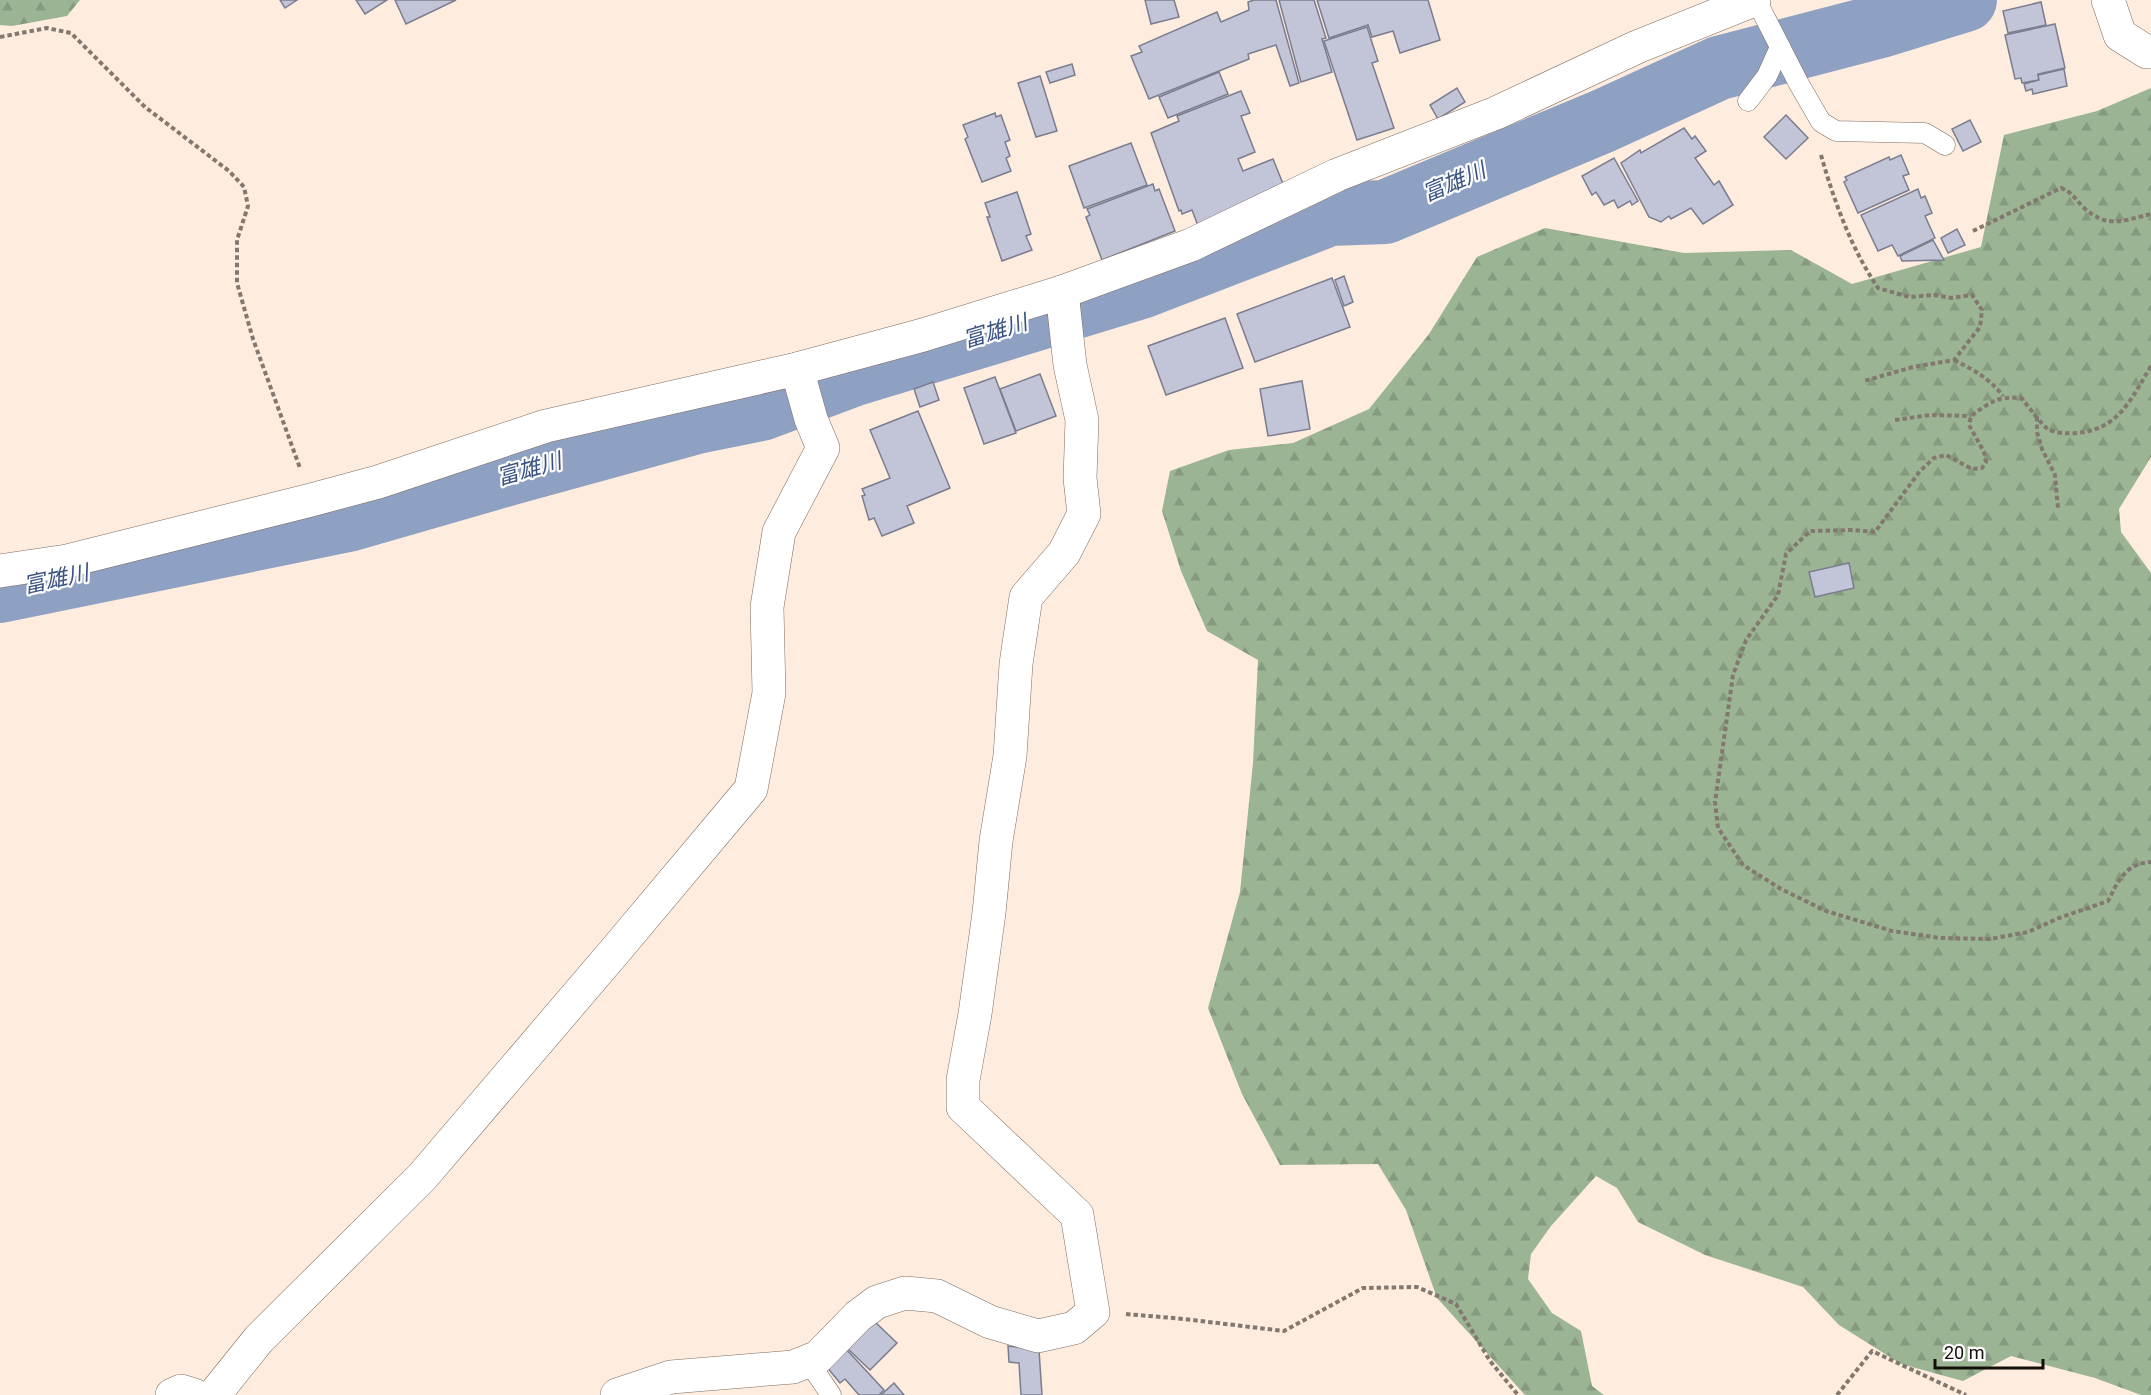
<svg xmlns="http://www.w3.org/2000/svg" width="2151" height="1395" font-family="Roboto,'Noto Sans JP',sans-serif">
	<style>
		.forest { fill: url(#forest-firs) }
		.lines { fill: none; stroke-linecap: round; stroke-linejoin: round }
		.river { stroke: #8fa1c3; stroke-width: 64 }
		.building { fill: #c2c4d7; stroke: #7b7d8f; stroke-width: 1.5 }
		.service-casing { stroke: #7c6c60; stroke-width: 21 }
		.minor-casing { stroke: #7c6c60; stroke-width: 34 }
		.path { stroke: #83786f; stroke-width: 4; stroke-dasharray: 4.5 3; stroke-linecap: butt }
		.service { stroke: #fff; stroke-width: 20 }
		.minor { stroke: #fff; stroke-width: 33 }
		.labels { text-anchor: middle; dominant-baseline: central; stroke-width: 4.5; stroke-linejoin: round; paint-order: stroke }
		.water-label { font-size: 22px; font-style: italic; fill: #3a5382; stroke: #fdfdfd }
	</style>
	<defs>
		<pattern id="forest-firs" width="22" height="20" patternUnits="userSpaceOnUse" patternTransform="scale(1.5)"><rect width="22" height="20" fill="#9bb494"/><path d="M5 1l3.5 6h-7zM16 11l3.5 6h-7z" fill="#859a7e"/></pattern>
	</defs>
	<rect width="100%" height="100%" fill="#feecdf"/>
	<g class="forest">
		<polygon points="0,0 80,0 67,16 12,26 0,25"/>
		<polygon points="2151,88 2151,457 2119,509 2121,532 2151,573 2151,1395 2141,1395 2095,1378 2011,1356 1963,1381 1901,1364 1839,1325 1803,1287 1705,1255 1638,1222 1617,1188 1596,1176 1551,1226 1531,1254 1528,1279 1552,1313 1581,1331 1592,1386 1604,1395 1525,1395 1437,1298 1406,1210 1378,1164 1280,1165 1242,1094 1208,1008 1240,892 1253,763 1258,660 1207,631 1181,571 1162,511 1170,471 1229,450 1293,443 1369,409 1429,334 1477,257 1545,228 1684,253 1791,250 1852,284 1981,247 2004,135 2097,111"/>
	</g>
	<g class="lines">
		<polyline class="river" points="0,591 348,520 511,473 697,422 761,409 852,375 1141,287 1330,214 1385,212 1603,121 1719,68 1884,25 1965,0"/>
	</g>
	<g class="building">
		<polygon points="280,0 297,0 285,8"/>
		<polygon points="356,0 387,0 365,14"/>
		<polygon points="395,0 456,0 406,24"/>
		<polygon points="1145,0 1174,0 1179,17 1151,24"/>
		<polygon points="1254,0 1276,0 1299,83 1290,86 1276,45 1248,54 1249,59 1149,99 1131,56 1142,52 1139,46 1217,12 1221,22 1249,10 1248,2"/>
		<polygon points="1279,0 1314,0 1326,38 1322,39 1332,72 1301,82"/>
		<polygon points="1317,0 1428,0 1440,40 1400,53 1393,31 1372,37 1368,25 1329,38"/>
		<polygon points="2041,2 2046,25 2008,33 2003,11"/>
		<polygon points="2055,24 2065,68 2038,74 2039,80 2022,83 2021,78 2015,79 2005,35"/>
		<polygon points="1367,27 1378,61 1372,63 1394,128 1357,140 1324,41"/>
		<polygon points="1072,64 1075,75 1050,83 1046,72"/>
		<polygon points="2064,69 2067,86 2033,94 2032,89 2026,91 2024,84 2039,80 2038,75"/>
		<polygon points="1219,72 1228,94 1168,118 1159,97"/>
		<polygon points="1040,76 1057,131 1036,137 1018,83"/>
		<polygon points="1457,88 1465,102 1438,119 1430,105"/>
		<polygon points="1241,91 1250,113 1241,116 1255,152 1238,159 1243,171 1273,159 1288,196 1200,231 1192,210 1182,214 1181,210 1179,211 1151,133 1179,121 1177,116"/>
		<polygon points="995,113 996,117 1001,115 1010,140 1005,142 1010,156 1006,158 1011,171 982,182 965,139 968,137 963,125"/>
		<polygon points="1786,115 1808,138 1786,159 1764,137"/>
		<polygon points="1970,120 1981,142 1963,151 1952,129"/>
		<polygon points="1684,128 1692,139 1695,136 1706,151 1695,158 1714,185 1719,181 1733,205 1703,224 1691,208 1671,219 1669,216 1661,222 1649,217 1621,163 1640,150 1641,153"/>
		<polygon points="1131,143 1147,185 1084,208 1069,166"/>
		<polygon points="1901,155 1909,174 1903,176 1909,190 1858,213 1844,182 1847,180 1845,177 1889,157 1890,160"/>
		<polygon points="1614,158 1638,201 1632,205 1630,201 1618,208 1614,200 1604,205 1596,192 1592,195 1582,176"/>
		<polygon points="1153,184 1155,191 1159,189 1175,231 1102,260 1086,217 1090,215 1087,209"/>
		<polygon points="1918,189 1921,198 1925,196 1932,213 1925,216 1935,238 1898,256 1892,245 1878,251 1861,215"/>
		<polygon points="1017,192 1031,234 1026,236 1032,250 1002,261 987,217 990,217 985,203"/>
		<polygon points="1957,229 1965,245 1948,253 1941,238"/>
		<polygon points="1933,240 1944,260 1902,261 1900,256"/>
		<polygon points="1344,276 1353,302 1344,306 1335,280"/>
		<polygon points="1332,278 1350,327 1255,362 1237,314"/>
		<polygon points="1225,318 1243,368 1166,395 1148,346"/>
		<polygon points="1040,374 1056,416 1016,431 1000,389"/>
		<polygon points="995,377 1016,433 984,444 964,388"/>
		<polygon points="1302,381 1310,429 1268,436 1260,389"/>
		<polygon points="933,382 939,400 920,407 914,389"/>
		<polygon points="918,411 950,488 907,506 914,523 882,536 874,518 869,520 862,496 865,495 862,489 890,478 870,430"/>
		<polygon points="1849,563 1854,588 1815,597 1809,572"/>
		<polygon points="874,1321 897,1343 870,1370 847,1348"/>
		<polygon points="1008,1346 1039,1350 1042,1395 1021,1395 1019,1363 1009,1362"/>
		<polygon points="846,1349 884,1390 879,1395 859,1395 845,1379 840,1383 826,1366"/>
		<polygon points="894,1383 904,1395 881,1395"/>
	</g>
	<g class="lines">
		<defs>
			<g id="service">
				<polyline points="1756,0 1799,84 1821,122 1836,131 1925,133 1945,145"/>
				<polyline points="1748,101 1767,76 1780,47"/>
				<polyline points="808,1361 831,1395"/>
			</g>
			<g id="minor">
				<polyline points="2108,0 2120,35 2147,52 2151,52"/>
				<polyline points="0,571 67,561 311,500 378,482 546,426 797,369 923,335 1062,292 1191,245 1337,175 1496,113 1637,47 1754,0"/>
				<polyline points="172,1395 181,1391 194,1395"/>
				<polyline points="214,1395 259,1339 422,1177 615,951 751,789 769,693 767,607 779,532 823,448 811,419 797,369"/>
				<polyline points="617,1395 671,1377 793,1367 818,1357 858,1316 877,1302 905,1293 937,1296 990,1322 1038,1336 1074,1328 1093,1312 1077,1215 963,1107 963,1080 975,1014 989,913 996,841 1010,756 1016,664 1026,597 1064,553 1084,514 1080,478 1082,420 1070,365 1062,292"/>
			</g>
		</defs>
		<use href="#service" class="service-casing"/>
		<use href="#minor" class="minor-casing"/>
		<g class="path">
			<polyline points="0,37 47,28 71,33 145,107 229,171 244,187 248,206 237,240 237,283 253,339 300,468"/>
			<path d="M 1821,155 C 1834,201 1851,248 1878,288 L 1909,297 L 1934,295 L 1951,298 L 1972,295 L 1982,310 L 1980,327 L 1954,360 L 1913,367 L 1864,381"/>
			<path d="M 1973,231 L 2061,188 C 2072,192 2075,199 2083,207 C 2107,229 2122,221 2151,214"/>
			<path d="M 1954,360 C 1974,370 1989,378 2003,396"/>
			<path d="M 2151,366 C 2131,399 2119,430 2076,433 C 2068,434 2055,433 2048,429 C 2042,426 2028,405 2021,398 C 1998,396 1990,402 1971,416 L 1969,425 L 1984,452 L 1986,462 L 1982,468 L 1972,469 L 1946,455 L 1934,458 L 1920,471 L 1875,532 L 1853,530 L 1810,531 L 1786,554 L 1778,595 L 1746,640 L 1733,675 L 1715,802 L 1718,828 L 1743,865 L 1781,889 L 1826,911 L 1892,931 L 1940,938 L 1990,939 L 2028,932 L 2059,918 L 2108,901 C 2118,881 2126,863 2151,862"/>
			<polyline points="2037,417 2037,432 2042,449 2055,475 2058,508"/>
			<polyline points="1895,420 1930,415 1971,416"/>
			<polyline points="1126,1314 1184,1319 1284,1331 1363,1288 1417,1287 1456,1304 1490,1361 1518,1395"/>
			<polyline points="1837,1395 1872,1351 1966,1395"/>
		</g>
		<use href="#service" class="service"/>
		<use href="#minor" class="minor"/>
	</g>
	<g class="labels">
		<g class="water-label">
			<text transform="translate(1454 182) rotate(-23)">富雄川</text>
			<text transform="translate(995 331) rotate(-17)">富雄川</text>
			<text transform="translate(529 469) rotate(-16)">富雄川</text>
			<text transform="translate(56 579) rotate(-12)">富雄川</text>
		</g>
	</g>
	<path d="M1935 1359v9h108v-9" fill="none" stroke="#140e09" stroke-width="3"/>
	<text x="1944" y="1359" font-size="18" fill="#140e09" stroke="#fdfdfd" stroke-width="4.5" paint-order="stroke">20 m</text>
</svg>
